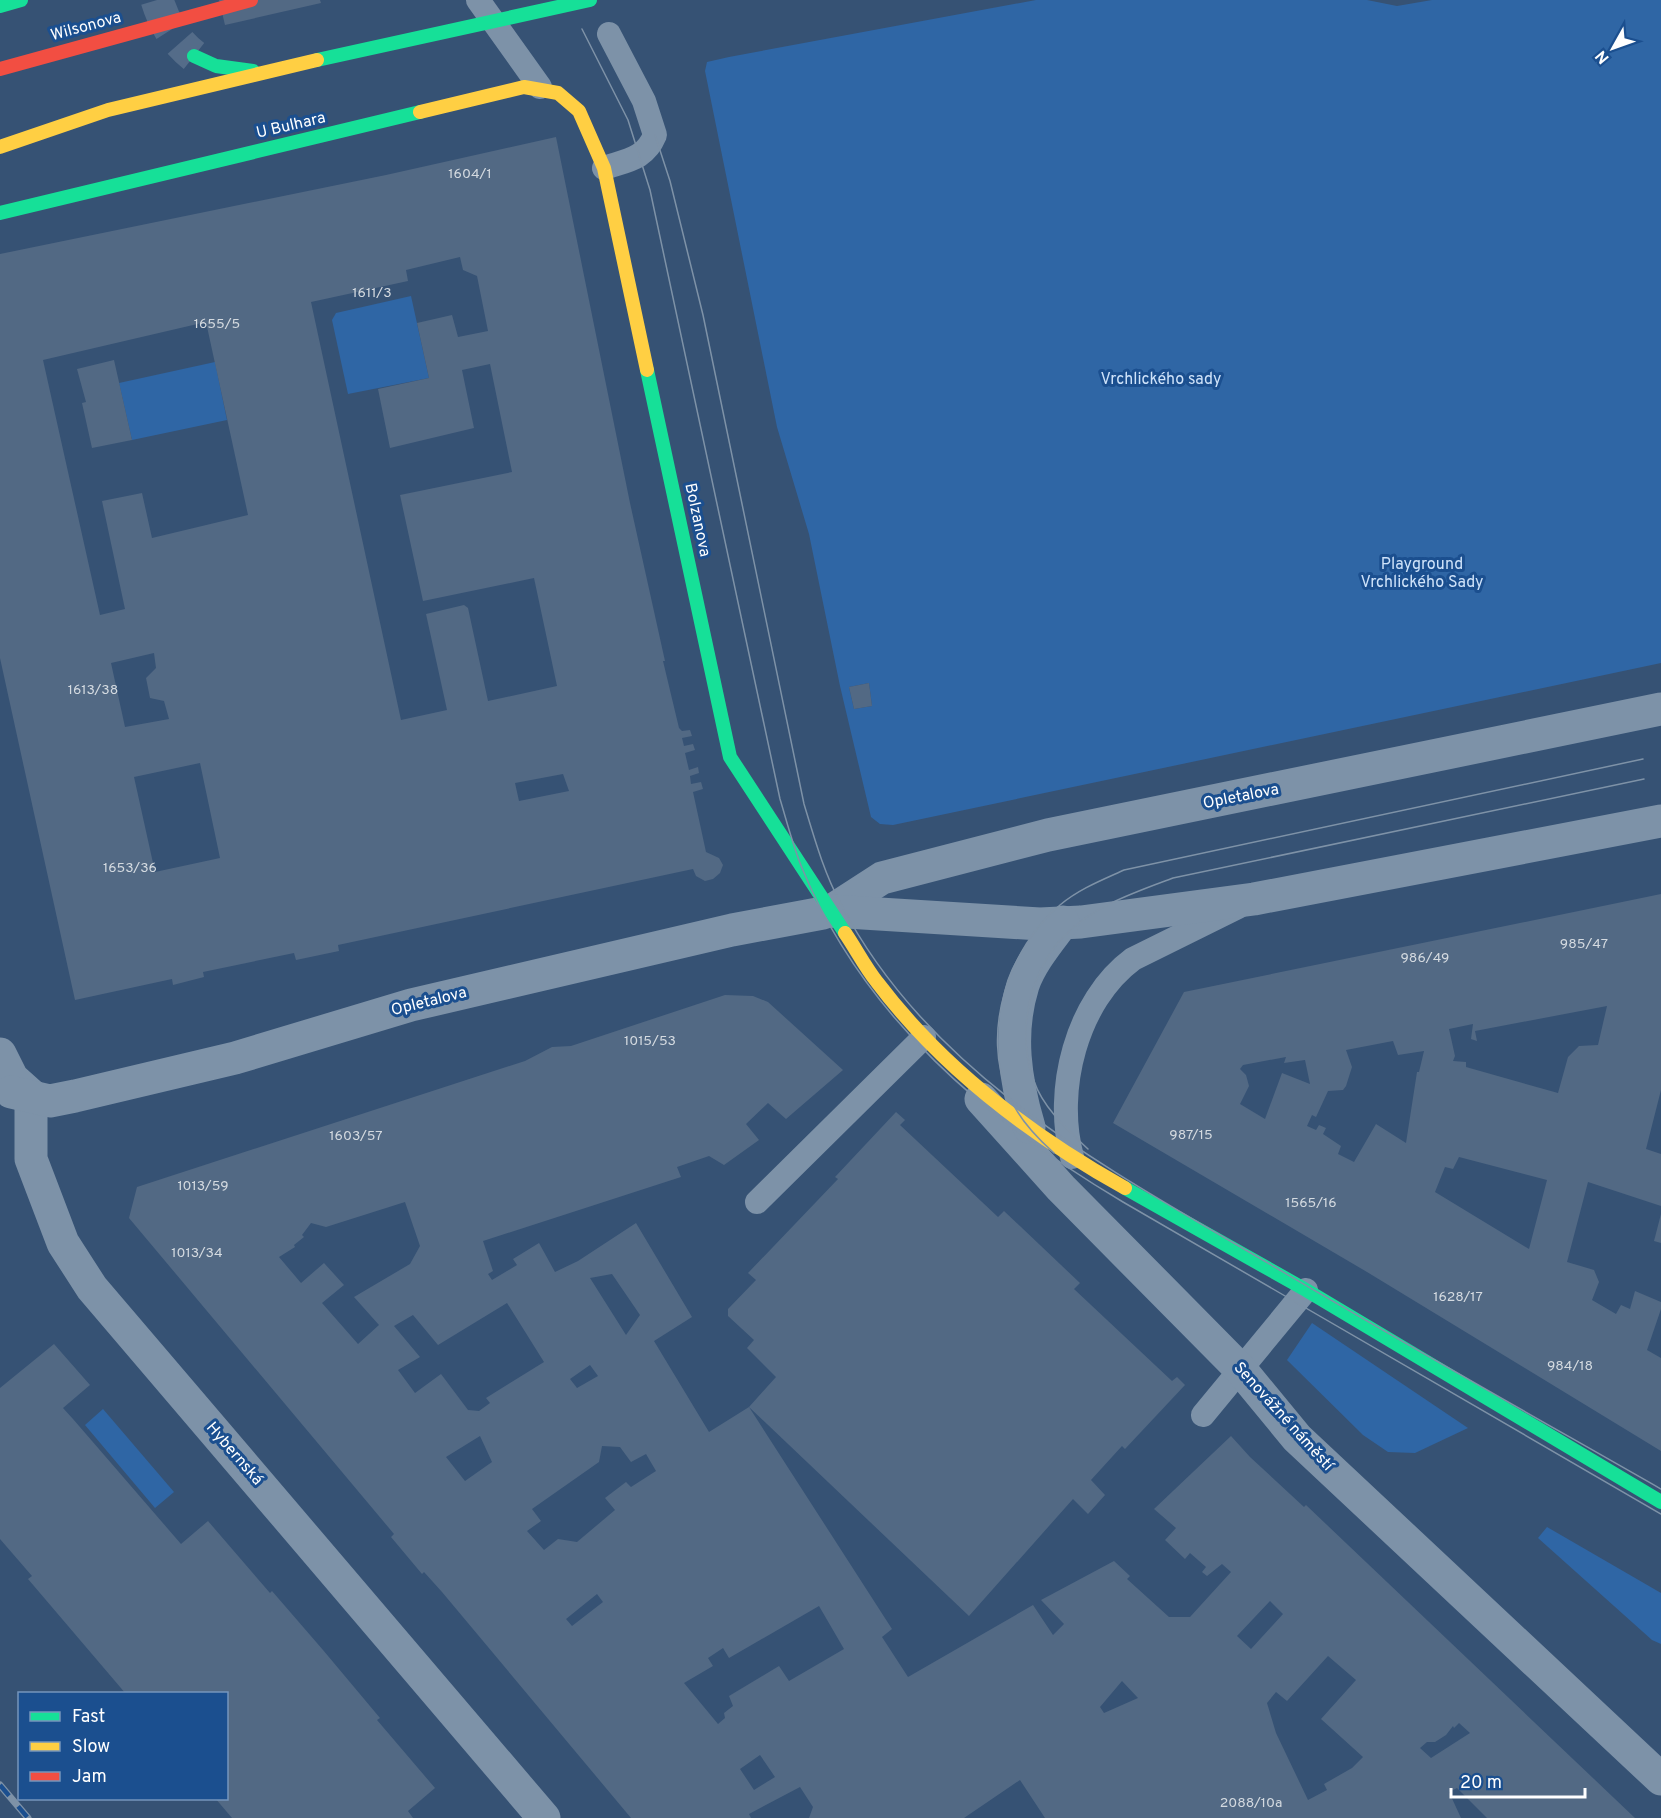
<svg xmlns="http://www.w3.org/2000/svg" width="1661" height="1818" font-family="Overpass,sans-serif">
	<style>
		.green { fill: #2f66a5; fill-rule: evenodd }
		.building { fill: #526984; fill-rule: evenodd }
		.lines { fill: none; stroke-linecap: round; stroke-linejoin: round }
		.secondary-tunnel { stroke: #546c89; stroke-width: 33; stroke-dasharray: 33 16; stroke-linecap: butt }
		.lane { stroke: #7d92a8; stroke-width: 24 }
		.street { stroke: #7d92a8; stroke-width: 33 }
		.fast { stroke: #16e098; stroke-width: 14 }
		.slow { stroke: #ffcf43; stroke-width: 14 }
		.jam { stroke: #f24e42; stroke-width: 14 }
		.tram { stroke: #7e92a7; stroke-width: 1.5 }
		.rail-casing { stroke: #7e92a7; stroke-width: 7 }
		.rail { stroke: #1b4f8f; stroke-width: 4.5; stroke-dasharray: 14; stroke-linecap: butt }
		.labels { text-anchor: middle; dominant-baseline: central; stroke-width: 6; stroke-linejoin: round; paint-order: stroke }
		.number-label { font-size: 14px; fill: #d4dae0 }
		.street-label { font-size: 16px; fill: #fff; stroke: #1b4f8f }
		.park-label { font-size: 16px; fill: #cfe3fa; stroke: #1b4f8f }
	</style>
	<rect width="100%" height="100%" fill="#365274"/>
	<g class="green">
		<path d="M 1036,0 L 1367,0 L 1397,6 L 1432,0 L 1661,0 L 1661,663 L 893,825 L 880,824 L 871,817 L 840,686 L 809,534 L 777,427 L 705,71 L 707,62 L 729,57 ZM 869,683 L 872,706 L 854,709 L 849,687 Z"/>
		<polygon points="411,296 429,378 348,394 332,320 336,313"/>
		<polygon points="215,362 227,420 132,440 119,383"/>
		<polygon points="1312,1323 1468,1428 1415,1453 1388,1452 1363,1435 1287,1360"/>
		<polygon points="103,1409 174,1492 155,1508 85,1425"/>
		<polygon points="1547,1527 1661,1593 1661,1644 1652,1640 1538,1538"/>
	</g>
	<g class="building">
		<polygon points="219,0 320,0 321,3 225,25"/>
		<path d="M 556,137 L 630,503 L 665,661 L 663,661 L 679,728 L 682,731 L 690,730 L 692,736 L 682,738 L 684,746 L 693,744 L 695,750 L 685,753 L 689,770 L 698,767 L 699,773 L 690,776 L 691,784 L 701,782 L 703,789 L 693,792 L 706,852 L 719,858 L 723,865 L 720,873 L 713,879 L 705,881 L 696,876 L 693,869 L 338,945 L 339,951 L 296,960 L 294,953 L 203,972 L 204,977 L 173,985 L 172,979 L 75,1000 L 0,658 L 0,254 L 386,175 ZM 460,257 L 463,270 L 477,276 L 488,331 L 458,337 L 452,315 L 417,323 L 429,378 L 378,389 L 390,448 L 474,428 L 462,370 L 490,364 L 512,472 L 400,495 L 423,601 L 534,578 L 557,686 L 488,701 L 468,608 L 464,605 L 426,614 L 447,710 L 401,720 L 311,302 L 408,281 L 406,270 ZM 206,322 L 248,515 L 152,538 L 142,493 L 102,501 L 125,609 L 100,615 L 43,360 ZM 154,653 L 156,668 L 146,678 L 150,698 L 164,701 L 169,719 L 125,727 L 111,663 ZM 200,763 L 220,858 L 155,872 L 134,777 ZM 563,774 L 569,791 L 519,801 L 515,783 Z"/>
		<polygon points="114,360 132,440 92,448 82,403 86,402 77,369"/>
		<polygon points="869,683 872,706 854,709 849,687"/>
		<path d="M 1661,894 L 1661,1090 L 1646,1149 L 1661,1154 L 1661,1206 L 1588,1182 L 1567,1262 L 1594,1270 L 1599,1282 L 1592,1300 L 1616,1314 L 1621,1305 L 1630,1309 L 1635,1291 L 1661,1302 L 1661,1309 L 1647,1350 L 1661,1358 L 1661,1451 L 1367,1272 L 1113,1123 L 1184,992 ZM 1607,1006 L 1598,1045 L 1579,1046 L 1568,1057 L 1558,1093 L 1466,1067 L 1466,1062 L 1453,1061 L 1455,1056 L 1449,1029 L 1473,1024 L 1471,1039 L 1477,1041 L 1475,1031 ZM 1393,1041 L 1398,1055 L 1424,1051 L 1419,1072 L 1417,1072 L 1406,1143 L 1376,1124 L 1354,1162 L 1338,1154 L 1341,1146 L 1323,1134 L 1326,1128 L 1319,1125 L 1316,1130 L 1307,1126 L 1312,1115 L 1316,1117 L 1328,1091 L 1343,1090 L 1346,1086 L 1352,1067 L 1346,1050 ZM 1286,1057 L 1284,1063 L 1305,1060 L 1310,1084 L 1282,1073 L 1265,1119 L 1240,1104 L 1249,1086 L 1246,1075 L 1240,1069 L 1243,1065 ZM 1459,1157 L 1547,1180 L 1529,1249 L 1435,1192 L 1445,1167 L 1453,1169 Z"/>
		<path d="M 725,995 L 753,996 L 768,1002 L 843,1070 L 786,1119 L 768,1103 L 746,1124 L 759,1140 L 724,1165 L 709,1156 L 677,1167 L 681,1177 L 483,1241 L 493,1271 L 488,1274 L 492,1280 L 517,1265 L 513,1259 L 539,1243 L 555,1272 L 578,1261 L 636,1223 L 692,1317 L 654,1341 L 709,1432 L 749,1407 L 776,1377 L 747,1348 L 754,1340 L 728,1316 L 728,1309 L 756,1280 L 748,1273 L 838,1179 L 835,1177 L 896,1112 L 905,1120 L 900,1125 L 998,1217 L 1004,1211 L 1080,1283 L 1074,1289 L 1172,1381 L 1177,1377 L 1185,1385 L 1125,1449 L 1122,1446 L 1091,1480 L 1105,1495 L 1088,1514 L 1073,1499 L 969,1616 L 749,1407 L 892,1629 L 882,1637 L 908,1677 L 1033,1605 L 1053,1635 L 1064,1624 L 1041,1600 L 1114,1561 L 1130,1576 L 1127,1579 L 1169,1617 L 1190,1617 L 1231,1572 L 1222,1564 L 1207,1576 L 1202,1572 L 1206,1567 L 1190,1553 L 1185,1559 L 1165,1540 L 1176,1528 L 1154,1509 L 1231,1436 L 1250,1457 L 1304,1507 L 1306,1505 L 1635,1818 L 1487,1818 L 1457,1788 L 1449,1792 L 1461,1818 L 1045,1818 L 1020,1780 L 964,1818 L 809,1818 L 813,1807 L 800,1787 L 749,1814 L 751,1818 L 631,1818 L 442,1592 L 424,1572 L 422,1574 L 391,1537 L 394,1534 L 129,1218 L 137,1187 L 525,1061 L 552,1047 L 571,1046 ZM 405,1202 L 420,1246 L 410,1264 L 354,1297 L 379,1325 L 358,1344 L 322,1303 L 344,1285 L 324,1263 L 301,1283 L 279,1257 L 295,1247 L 294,1245 L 304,1237 L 302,1235 L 311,1223 L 326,1227 ZM 612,1274 L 640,1315 L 626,1335 L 590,1278 ZM 507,1303 L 544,1362 L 486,1398 L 490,1403 L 479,1411 L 468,1410 L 441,1374 L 415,1393 L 398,1370 L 420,1357 L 394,1326 L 413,1315 L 438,1345 ZM 590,1365 L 598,1376 L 577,1388 L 570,1379 ZM 480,1436 L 492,1462 L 465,1481 L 446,1457 ZM 602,1446 L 620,1447 L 631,1462 L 646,1454 L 656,1471 L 631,1487 L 626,1482 L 605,1498 L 615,1510 L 577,1542 L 558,1539 L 544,1550 L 527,1531 L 541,1521 L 532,1509 L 599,1462 ZM 597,1594 L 603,1602 L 572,1626 L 566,1619 ZM 1270,1601 L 1283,1614 L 1251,1649 L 1237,1636 ZM 819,1606 L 844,1649 L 789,1681 L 779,1666 L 729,1696 L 733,1706 L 724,1713 L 725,1718 L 718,1724 L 684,1683 L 713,1666 L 708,1658 L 723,1648 L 729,1658 ZM 1328,1656 L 1356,1680 L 1321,1719 L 1363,1757 L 1352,1768 L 1324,1784 L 1327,1790 L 1308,1800 L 1276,1733 L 1267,1703 L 1276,1692 L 1287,1701 ZM 1122,1681 L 1138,1698 L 1104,1713 L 1100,1707 ZM 1459,1723 L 1470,1733 L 1431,1758 L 1420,1748 L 1427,1742 L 1435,1742 L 1446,1735 L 1453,1726 L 1454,1728 ZM 760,1755 L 775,1777 L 754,1790 L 740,1769 Z"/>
		<polygon points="1661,1214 1661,1243 1654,1241"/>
		<polygon points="54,1344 90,1385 63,1408 73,1419 181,1544 208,1521 270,1593 272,1591 323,1650 380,1718 377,1720 435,1788 408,1811 413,1818 232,1818 215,1798 226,1798 226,1694 126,1694 28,1579 32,1576 0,1539 0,1388"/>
	</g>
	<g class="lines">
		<path class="secondary-tunnel" d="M 157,0 C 164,23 175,41 194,56"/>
		<g class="lane">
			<polyline points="478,0 540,87"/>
			<path d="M 604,168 C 628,160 645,159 655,135 L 644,101 L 609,34"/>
			<path d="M 1072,1157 C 1054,1091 1076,1001 1133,959 L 1238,907"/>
			<polyline points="757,1202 924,1037"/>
			<polyline points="1203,1415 1306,1290"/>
		</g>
		<g class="street">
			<polyline points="831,911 882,878 1048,835 1661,709"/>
			<polyline points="831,911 1040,924 1081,922 1254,899 1661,821"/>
			<polyline points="0,1054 12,1078 31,1095 31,1159 63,1243 92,1288 544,1818"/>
			<polyline points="11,1092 50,1101 75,1096 235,1058 411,1005 732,930 823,913"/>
			<polyline points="981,1099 1061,1188 1241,1370 1297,1438 1661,1779"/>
			<path d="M 1029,1127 C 1015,1080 1008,1033 1023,985 C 1031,962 1049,941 1063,922"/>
		</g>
		<g class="fast">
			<polyline points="0,6 21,0"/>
			<polyline points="194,56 216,66 253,71"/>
			<polyline points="317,60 590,0"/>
			<polyline points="0,213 420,112"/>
			<polyline points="647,370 730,757 845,933"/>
			<polyline points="1125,1188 1306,1290 1661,1502"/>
		</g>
		<g class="slow">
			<polyline points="420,112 524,87 558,93 579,111 604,168 647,370"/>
			<polyline points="0,147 108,110 317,60"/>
			<path d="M 845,933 C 856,949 865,967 877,982 C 942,1068 1032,1136 1125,1188"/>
		</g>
		<polyline class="jam" points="0,69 251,0"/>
		<g class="tram">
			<path d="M 582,29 L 628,120 L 650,190 L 780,799 C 787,822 793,846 802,868 C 863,1017 988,1122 1123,1202 L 1661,1514"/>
			<path d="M 655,135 L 670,181 L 703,315 L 804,804 C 814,837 824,873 841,904 C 931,1079 1116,1173 1278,1269 C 1405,1344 1533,1416 1661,1489"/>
			<path d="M 1088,1149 C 1068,1130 1043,1108 1034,1081 C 1016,1033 1029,973 1064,936 C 1093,906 1136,892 1173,878 L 1644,779"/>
			<path d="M 1054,1153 C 1037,1138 1018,1117 1009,1096 C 980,1033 1009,947 1060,905 C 1079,889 1102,880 1124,870 L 1643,759"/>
		</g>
		<defs>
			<polyline id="rail" points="0,1785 28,1818"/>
		</defs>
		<use href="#rail" class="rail-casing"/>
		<use href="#rail" class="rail"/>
	</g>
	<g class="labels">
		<g class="number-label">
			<text x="470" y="174">1604/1</text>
			<text x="372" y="293">1611/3</text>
			<text x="217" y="324">1655/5</text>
			<text x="93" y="690">1613/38</text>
			<text x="130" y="868">1653/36</text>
			<text x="1584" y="944">985/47</text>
			<text x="1425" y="958">986/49</text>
			<text x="650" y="1041">1015/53</text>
			<text x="1191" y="1135">987/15</text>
			<text x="356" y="1136">1603/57</text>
			<text x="203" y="1186">1013/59</text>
			<text x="1311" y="1203">1565/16</text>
			<text x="197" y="1253">1013/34</text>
			<text x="1458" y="1297">1628/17</text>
			<text x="1570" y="1366">984/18</text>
			<text x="1251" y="1803">2088/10a</text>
		</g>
		<g class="street-label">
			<text transform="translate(86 27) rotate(-15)">Wilsonova</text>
			<text transform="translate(291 126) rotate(-13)">U Bulhara</text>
			<text transform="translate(697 520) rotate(78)">Bolzanova</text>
			<text transform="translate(1241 797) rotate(-11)">Opletalova</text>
			<text transform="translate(429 1002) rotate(-14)">Opletalova</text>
			<text transform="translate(1283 1417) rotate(48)">Senovážné náměstí</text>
			<text transform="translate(234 1454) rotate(49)">Hybernská</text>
		</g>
		<g class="park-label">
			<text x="1161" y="380">Vrchlického sady</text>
			<text x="1422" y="565">Playground<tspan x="1422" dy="18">Vrchlického Sady</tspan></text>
		</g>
	</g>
	<rect x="18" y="1692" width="210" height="108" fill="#1b4f8f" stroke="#7695bc" stroke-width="1.5"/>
	<rect x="30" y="1712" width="30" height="9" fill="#16e098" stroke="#7695bc" stroke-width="1.5"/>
	<text x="72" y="1722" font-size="18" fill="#ffffff">Fast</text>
	<rect x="30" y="1742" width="30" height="9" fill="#ffcf43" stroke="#7695bc" stroke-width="1.5"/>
	<text x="72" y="1752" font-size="18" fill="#ffffff">Slow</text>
	<rect x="30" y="1772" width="30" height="9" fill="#f24e42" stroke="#7695bc" stroke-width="1.5"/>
	<text x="72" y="1782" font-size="18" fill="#ffffff">Jam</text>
	<g transform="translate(1613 48) rotate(230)" stroke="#1b4f8f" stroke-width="4.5" paint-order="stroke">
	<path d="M0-4.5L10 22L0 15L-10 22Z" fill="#ffffff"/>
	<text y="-9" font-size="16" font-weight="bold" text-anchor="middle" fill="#ffffff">N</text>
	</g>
	<path d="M1451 1788v9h134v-9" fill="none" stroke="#ffffff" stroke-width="3"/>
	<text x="1460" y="1788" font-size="18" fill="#ffffff" stroke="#1b4f8f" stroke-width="4.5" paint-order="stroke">20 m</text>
</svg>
